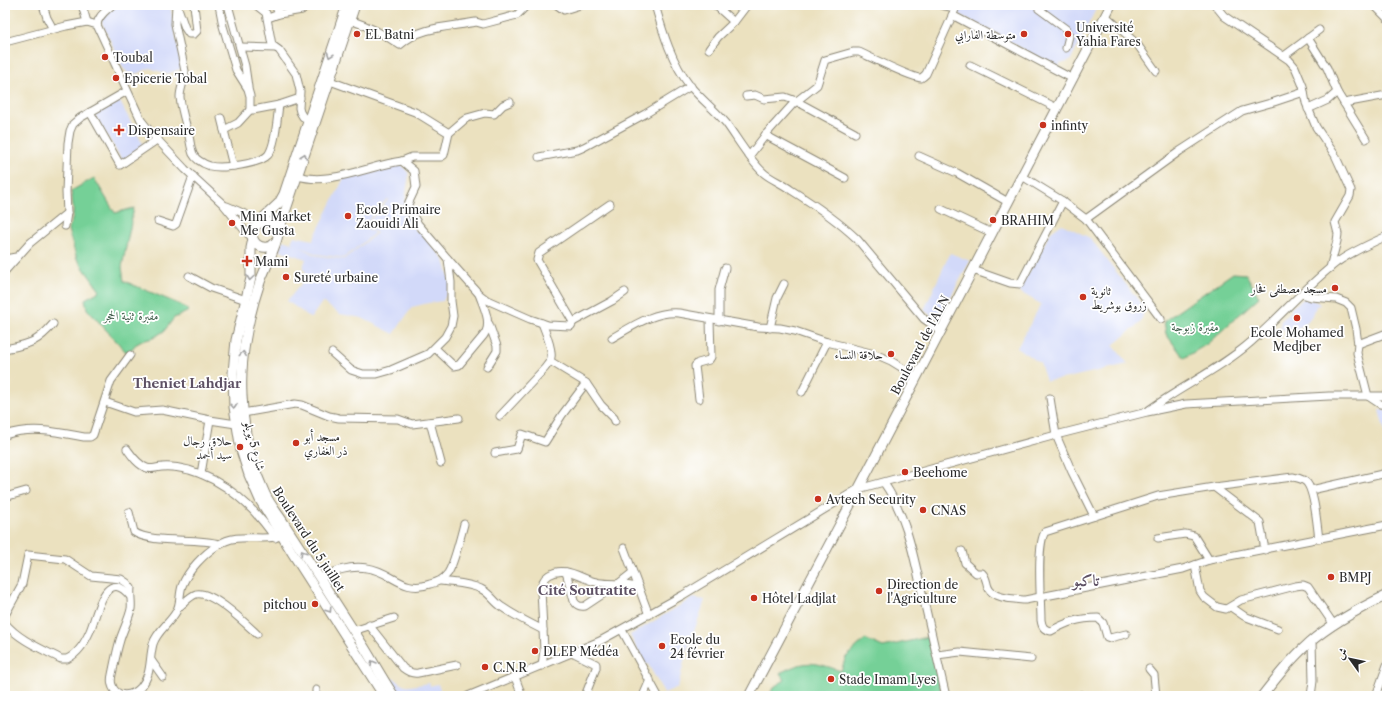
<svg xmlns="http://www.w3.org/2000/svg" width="1392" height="701" font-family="'Libre Caslon Text',Amiri,serif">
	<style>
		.built { fill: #d2d9f9; fill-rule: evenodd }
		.green { fill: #75d097; stroke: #507e61 }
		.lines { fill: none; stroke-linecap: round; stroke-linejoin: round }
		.minor-casing { stroke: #8b8675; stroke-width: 9 }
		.major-casing { stroke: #8b8675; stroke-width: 11 }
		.minor { stroke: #fff; stroke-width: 7 }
		.major { stroke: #fff; stroke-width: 9 }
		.oneway { stroke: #a0a0a0 }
		.poi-dot { fill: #c8321e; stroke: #fff; stroke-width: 1.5 }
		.labels { text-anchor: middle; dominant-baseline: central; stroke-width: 3.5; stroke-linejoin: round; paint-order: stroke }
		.poi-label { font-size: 12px; fill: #2b2b2b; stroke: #fff; text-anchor: start }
		.park-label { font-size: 12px; fill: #415d4b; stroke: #fff }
		.street-label { font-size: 12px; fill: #2b2b2b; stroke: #fff }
		.neighbourhood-label { font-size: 13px; font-weight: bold; fill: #5e5164; stroke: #fff }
		.district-label { font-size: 16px; font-weight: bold; fill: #5e5164; stroke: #fff }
	</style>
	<rect width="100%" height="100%" fill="#fff"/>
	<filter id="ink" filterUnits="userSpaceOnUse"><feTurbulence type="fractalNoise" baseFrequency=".025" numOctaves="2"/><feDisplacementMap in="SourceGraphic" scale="8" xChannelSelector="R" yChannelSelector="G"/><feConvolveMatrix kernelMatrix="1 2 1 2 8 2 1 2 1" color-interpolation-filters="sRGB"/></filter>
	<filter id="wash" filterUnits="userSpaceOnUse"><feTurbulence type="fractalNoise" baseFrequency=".012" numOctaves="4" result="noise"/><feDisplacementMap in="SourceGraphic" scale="16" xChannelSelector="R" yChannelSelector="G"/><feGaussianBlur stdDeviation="0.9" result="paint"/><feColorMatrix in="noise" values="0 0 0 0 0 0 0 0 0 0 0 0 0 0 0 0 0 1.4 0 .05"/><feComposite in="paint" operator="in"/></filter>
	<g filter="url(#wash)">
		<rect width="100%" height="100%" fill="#ebe1bf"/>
		<g class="built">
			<polygon points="119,5 170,5 182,68 167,74 150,68 131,76 123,68 102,23 102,18 106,13"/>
			<polygon points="961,5 1098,5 1070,61 1060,64 1058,68 957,13"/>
			<polygon points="119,100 144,146 122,160 94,114"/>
			<path d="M 391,165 L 402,165 L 409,174 L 404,206 L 391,201 L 406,209 L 415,223 L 415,230 L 423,233 L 444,260 L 451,284 L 443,301 L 428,303 L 412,307 L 394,334 L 362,318 L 340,314 L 322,302 L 311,318 L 287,301 L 301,284 L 306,271 L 302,269 L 306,259 L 279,250 L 283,240 L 294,244 L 291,242 L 294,236 L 313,240 L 344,178 ZM 387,199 L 388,200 L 365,226 L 377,233 L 344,259 L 315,255 L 298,246 L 316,254 L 344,258 L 375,233 L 363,226 Z"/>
			<polygon points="1062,224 1090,238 1145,309 1140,323 1113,345 1128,364 1067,378 1046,381 1040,363 1017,348 1041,304 1018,291 1051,232"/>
			<polygon points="950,253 970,261 941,315 933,317 924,310"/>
			<polygon points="1305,298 1318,302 1320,305 1316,306 1313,315 1305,324 1290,335 1279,326 1281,324 1280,322 1291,311 1291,308"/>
			<polygon points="1379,410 1387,410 1387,440"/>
			<polygon points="693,598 705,600 685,657 678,687 664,693 648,664 645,665 630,635"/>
			<polygon points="394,678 402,684 410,686 430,683 429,686 438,684 442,696 397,696 388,681"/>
		</g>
		<g class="green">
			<path d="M 94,178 L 115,213 L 134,208 L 122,267 L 124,281 L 181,305 L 189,311 L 174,318 L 164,331 L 153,338 L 142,341 L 135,345 L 128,354 L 87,309 L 85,299 L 100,291 L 77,259 L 68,230 C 76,214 73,207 71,191 Z"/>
			<polygon points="1233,273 1246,274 1259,297 1207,344 1184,358 1166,334 1164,321"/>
			<path d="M 928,637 L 942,696 L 768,696 L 775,686 L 785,680 L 780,673 C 807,659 814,662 841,671 L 846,657 L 865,639 L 883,647 Z"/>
		</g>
	</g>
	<g filter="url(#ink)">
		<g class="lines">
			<defs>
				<g id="minor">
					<polyline points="43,5 47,18 53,29"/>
					<polyline points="82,5 87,22"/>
					<path d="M 176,5 L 175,24 L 185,71 C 185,80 180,88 180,97 C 181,110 186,124 189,136 C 190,141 191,149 193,154 C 196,160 204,164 210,166 C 222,169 260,164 268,155 C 276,145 277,118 279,105"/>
					<polyline points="177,5 185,28 189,34 194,34 197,31 194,5"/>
					<polyline points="219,5 223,26 236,70 248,89 250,96 250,110 253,110 279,105 300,98"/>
					<polyline points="228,5 245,66 248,87"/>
					<polyline points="256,5 266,13 272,45 279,50 296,74 300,91 299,108 300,112 303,117 308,119"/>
					<polyline points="275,5 279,14"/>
					<polyline points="557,5 564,10 580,5"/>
					<path d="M 655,5 C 663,33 672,63 690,86 C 701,99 715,110 726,123 C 737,138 752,164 765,174 C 773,180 783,184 791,190 C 815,205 837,220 857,239 L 924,319 L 941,331"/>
					<polyline points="715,5 734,22"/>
					<polyline points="941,5 955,8"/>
					<polyline points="1041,5 1039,9 1066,29 1069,36 1066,48"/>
					<polyline points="1215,5 1224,16 1289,60 1295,67 1303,86 1306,103 1316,127 1335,155 1351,190 1350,196 1335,222 1338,234 1337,241 1330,268"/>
					<polyline points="1374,5 1387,18"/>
					<polyline points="952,15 1073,79"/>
					<polyline points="1106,16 1137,44 1156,71"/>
					<polyline points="268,18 279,14 302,10 306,5"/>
					<path d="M 350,20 C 368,26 384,34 400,45 C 420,26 451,27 476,22 L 483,24 L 517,15 L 527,5"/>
					<polyline points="97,25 141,120 152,134 185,169 223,204 246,232 253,238"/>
					<polyline points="1308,38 1327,68 1337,92 1366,139"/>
					<path d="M 5,42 L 66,26 L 87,22 L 97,25 C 98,16 106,11 112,5"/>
					<polyline points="240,47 275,48"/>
					<polyline points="709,49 718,37 734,22 747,5"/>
					<polyline points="1284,56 1319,30"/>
					<polyline points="970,65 1057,108"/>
					<polyline points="330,81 415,112 449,133"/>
					<polyline points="746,96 755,95 764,99 785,97 796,101 855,133"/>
					<polyline points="1344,103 1387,95"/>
					<polyline points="1308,109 1328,100 1337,92"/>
					<polyline points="90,112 120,165 158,139"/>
					<polyline points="221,118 233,166"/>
					<polyline points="224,130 238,123 250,110"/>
					<polyline points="765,135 845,178"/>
					<path d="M 750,155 L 767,133 L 793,104 L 817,85 L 825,60 L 853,52 L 859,52 C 868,56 914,79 921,78 C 923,77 924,76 926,74 L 957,5"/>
					<polyline points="919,156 957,173 1008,202"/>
					<polyline points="539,157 577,150 584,147 645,114 691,86"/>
					<polyline points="402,161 412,157 441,157 444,155 449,133 463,121 467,118 485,113 494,114 503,105 510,102"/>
					<path d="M 298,176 C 330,186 370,165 402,161 L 414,171 L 416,187 L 408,204 L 409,210 L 418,224 L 448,259 L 451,282 L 451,301 L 453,316 L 451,326 L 445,337 L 428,354 L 391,370 L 377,374 L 363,374 L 351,370 L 332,353"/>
					<polyline points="1022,176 1061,200 1086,219 1161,319"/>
					<polyline points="227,206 254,218 261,223"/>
					<polyline points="941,209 992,233"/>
					<polyline points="1086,219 1180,151 1242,111 1274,102 1304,92"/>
					<polyline points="158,221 173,226 176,224 193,176"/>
					<polyline points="65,226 67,213 66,192 68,143 70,131 73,124 80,118 127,91"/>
					<polyline points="5,259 16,257"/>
					<polyline points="448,259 479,294 487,300 530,319 548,325 571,326 573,322 537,260 539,253 610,204"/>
					<polyline points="973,270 1010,283 1020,284 1063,201"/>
					<polyline points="5,271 30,243 67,213"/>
					<polyline points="189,276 211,288 246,300"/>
					<polyline points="1302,294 1311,297 1336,299 1346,303 1351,308 1356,329 1358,344 1357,353 1368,396 1380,404 1387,405"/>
					<polyline points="719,321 719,290 725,268"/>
					<polyline points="573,322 612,301 625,292"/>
					<polyline points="770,328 777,298 784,284"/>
					<path d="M 612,338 C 633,326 654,311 679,313 L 758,327 L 780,328 L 795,331 L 827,342 L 875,354 L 891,361 L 917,377"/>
					<polyline points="1358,344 1387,333"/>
					<path d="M 435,348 L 454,366 L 459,365 L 484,335 C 493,323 483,306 479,294"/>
					<path d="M 5,349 C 29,344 37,343 53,324"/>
					<polyline points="550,361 586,383 601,405 614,418 615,421"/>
					<polyline points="487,367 497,351 497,346 489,324"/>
					<polyline points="802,392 827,342"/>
					<polyline points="1050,398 1056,435 1072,472 1094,516"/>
					<polyline points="699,399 695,366 698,363 709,360 711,357 710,319"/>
					<polyline points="105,402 134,412 162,410 210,420 236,424"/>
					<path d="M 1149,410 C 1182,386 1220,369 1251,342 C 1280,317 1305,287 1336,263 C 1351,252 1369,244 1387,236"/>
					<polyline points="243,413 295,404 302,405 329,416 339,418 398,419 412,424 459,418"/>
					<path d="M 500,416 L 545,368 C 547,365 551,361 551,357 C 553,349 545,331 542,323"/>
					<polyline points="430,422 441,463"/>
					<path d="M 5,435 C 32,426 57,432 84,437 L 90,437 L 93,435 L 111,381 L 130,355"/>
					<path d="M 127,449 C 132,456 138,465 147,468 C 152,470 157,467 162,467 C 171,466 181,468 189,470 C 225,480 255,508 275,538"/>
					<polyline points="495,453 517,449 522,434 545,442 562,415 586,383"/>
					<polyline points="201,474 210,420"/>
					<path d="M 884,483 C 907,516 914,558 923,597 C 931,630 938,663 946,696"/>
					<polyline points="1214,487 1260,522 1265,550"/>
					<polyline points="1311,490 1387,473"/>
					<polyline points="5,497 26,491"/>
					<path d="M 129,512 L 134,532 C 151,544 197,537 219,544"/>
					<polyline points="1158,538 1185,534 1194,536 1209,560"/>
					<polyline points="624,548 649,615"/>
					<path d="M 962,551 L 965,563 L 976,573 L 982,573 C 987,578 986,582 988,587 C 992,599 1015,599 1025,600 L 1183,569 L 1209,560 L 1387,525"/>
					<polyline points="1195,565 1200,591 1204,597 1217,607 1226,609 1241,600 1295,586 1303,585 1308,587 1334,625"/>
					<path d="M 566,572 L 574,601 C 577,606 580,607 585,606 L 618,584"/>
					<polyline points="632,573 618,584 638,587"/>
					<path d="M 320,578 C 335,571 350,565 367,568 C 392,571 402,594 430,584 C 438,582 443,580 448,573 C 454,564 461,535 464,524"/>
					<path d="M 441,581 C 454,583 469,583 481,589 C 489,592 494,602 502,607 C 515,616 529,623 543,630"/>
					<path d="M 179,607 C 184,603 190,596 196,594 C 212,590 246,624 257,634"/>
					<polyline points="1231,607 1244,616 1278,629"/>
					<path d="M 5,615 L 22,584 L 28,555 L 65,559 L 91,576 L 121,579 L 127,583 L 131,588 C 130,595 132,603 131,609 C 129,619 123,630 120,640 C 117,650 115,660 113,670 C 112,675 110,680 112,685 C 116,699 133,696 141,687 C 152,674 149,659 153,644 C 157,631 169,624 176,612 C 181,604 179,595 182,586 C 188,570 204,554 218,545 C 239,531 263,543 286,535"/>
					<path d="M 5,623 C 19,640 42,649 61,659 L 67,659 C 79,653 85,642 90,631 C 97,615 105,566 130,596"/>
					<path d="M 369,625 L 403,668 C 408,672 412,674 418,673 L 457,665"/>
					<polyline points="622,630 658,696"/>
					<polyline points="353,631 394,618"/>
					<path d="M 1126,634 L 1110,638 L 1107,637 L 1103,623 L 1098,618 C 1079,618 1067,622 1051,631 C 1044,630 1042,627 1041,620 C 1041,602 1036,545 1045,532 L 1158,496 L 1214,487 L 1293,477 C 1298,478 1304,479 1307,483 C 1315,493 1317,526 1319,539"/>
					<polyline points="574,653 596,664 596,668 585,696"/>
					<polyline points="937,655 960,652 1031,659"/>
					<polyline points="151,660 163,677"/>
					<path d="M 542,666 L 544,650 L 541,590 C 542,583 543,579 549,575 C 565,565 581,579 596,582 C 603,584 611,583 618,584"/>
					<polyline points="1149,669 1154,675 1156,696"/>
					<polyline points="515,677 522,696"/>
					<polyline points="1081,695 1082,696"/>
					<polyline points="316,696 316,690"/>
					<polyline points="468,696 600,641 683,595 858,489 1056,435 1147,412 1186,404 1329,396 1387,396"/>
					<polyline points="643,696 650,680"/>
					<polyline points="1311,696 1313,681 1312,641"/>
					<polyline points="1376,696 1387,665"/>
				</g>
				<g id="major">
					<polyline points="261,222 264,217 279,203 284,194 347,5"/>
					<polyline points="278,233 355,5"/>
					<polyline points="253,239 251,248 251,278 236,340 233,373 234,407 241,450 249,475 260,500 293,554 384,696"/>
					<path d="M 276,242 C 263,256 244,239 256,226 C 263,218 278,223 278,234 C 279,240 263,273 260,282 C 248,318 240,356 242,395 C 243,429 251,464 265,494 C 270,505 279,515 285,525 C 299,547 314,569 328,591 C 340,610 352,628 364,647 C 374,663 383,680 394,696"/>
					<polyline points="749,696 848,509 1111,5"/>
					<path d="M 1262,696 C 1277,677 1291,659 1309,643 C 1332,623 1360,608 1387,595"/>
				</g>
			</defs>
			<use href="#minor" class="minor-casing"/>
			<use href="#major" class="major-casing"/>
			<use href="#minor" class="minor"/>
			<use href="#major" class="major"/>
		</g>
		<defs><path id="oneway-chevron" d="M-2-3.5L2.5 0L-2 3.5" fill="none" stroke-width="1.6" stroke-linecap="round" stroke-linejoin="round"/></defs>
		<g class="oneway">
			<use href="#oneway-chevron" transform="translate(330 55) rotate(109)"/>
			<use href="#oneway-chevron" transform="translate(304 156) rotate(-71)"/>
			<use href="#oneway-chevron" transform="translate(250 278) rotate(98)"/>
			<use href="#oneway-chevron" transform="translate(243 354) rotate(-83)"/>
			<use href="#oneway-chevron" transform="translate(234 406) rotate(85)"/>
			<use href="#oneway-chevron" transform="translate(303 553) rotate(-123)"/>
			<use href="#oneway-chevron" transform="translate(329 610) rotate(57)"/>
			<use href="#oneway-chevron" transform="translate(373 663) rotate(-121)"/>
		</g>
	</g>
	<g class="poi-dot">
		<circle cx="357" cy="34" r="4"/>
		<circle cx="1024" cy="34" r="4"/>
		<circle cx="1068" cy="34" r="4"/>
		<circle cx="105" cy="57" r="4"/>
		<circle cx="116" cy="78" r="4"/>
		<circle cx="1043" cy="125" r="4"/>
		<path d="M117 124h4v4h4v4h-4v4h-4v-4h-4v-4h4z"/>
		<circle cx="348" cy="216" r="4"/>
		<circle cx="993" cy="220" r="4"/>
		<circle cx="232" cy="223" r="4"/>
		<path d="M245 255h4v4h4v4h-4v4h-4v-4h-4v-4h4z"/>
		<circle cx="286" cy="277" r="4"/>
		<circle cx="1335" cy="288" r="4"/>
		<circle cx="1083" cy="297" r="4"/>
		<circle cx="1297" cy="318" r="4"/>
		<circle cx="891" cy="354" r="4"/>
		<circle cx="296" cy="443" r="4"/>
		<circle cx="240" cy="447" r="4"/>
		<circle cx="905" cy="472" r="4"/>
		<circle cx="818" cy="499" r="4"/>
		<circle cx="923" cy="510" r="4"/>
		<circle cx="1331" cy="577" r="4"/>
		<circle cx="879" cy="591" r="4"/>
		<circle cx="754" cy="598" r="4"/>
		<circle cx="315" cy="604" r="4"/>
		<circle cx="662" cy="646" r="4"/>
		<circle cx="535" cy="651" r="4"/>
		<circle cx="485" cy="667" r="4"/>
		<circle cx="831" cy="679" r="4"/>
	</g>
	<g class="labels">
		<g class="poi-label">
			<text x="1076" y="27">Université<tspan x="1076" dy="14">Yahia Fares</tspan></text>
			<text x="365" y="34">EL Batni</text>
			<text x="1016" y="34" text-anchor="end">متوسطة الفارابي</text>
			<text x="113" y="57">Toubal</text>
			<text x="124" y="78">Epicerie Tobal</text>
			<text x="1051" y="125">infinty</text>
			<text x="128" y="130">Dispensaire</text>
			<text x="356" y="209">Ecole Primaire<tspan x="356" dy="14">Zaouidi Ali</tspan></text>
			<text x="240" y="216">Mini Market<tspan x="240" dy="14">Me Gusta</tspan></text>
			<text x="1001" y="220">BRAHIM</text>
			<text x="255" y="261">Mami</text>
			<text x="294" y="277">Sureté urbaine</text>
			<text x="1327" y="288" text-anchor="end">مسجد مصطفى فخار</text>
			<text x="1091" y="290">ثانوية<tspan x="1091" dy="14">زروق بوشريط</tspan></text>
			<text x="1297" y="332" text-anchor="middle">Ecole Mohamed<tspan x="1297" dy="14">Medjber</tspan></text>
			<text x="883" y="354" text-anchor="end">حلاقة النساء</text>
			<text x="304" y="436">مسجد أبو<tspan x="304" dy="14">ذر الغفاري</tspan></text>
			<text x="232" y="440" text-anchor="end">حلاق رجال<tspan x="232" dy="14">سيد أحمد</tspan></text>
			<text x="913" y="472">Beehome</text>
			<text x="826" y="499">Avtech Security</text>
			<text x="931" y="510">CNAS</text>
			<text x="1339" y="577">BMPJ</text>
			<text x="887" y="584">Direction de<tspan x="887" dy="14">l'Agriculture</tspan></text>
			<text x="762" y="598">Hôtel Ladjlat</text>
			<text x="307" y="604" text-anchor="end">pitchou</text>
			<text x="670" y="639">Ecole du<tspan x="670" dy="14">24 février</tspan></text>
			<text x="543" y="651">DLEP Médéa</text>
			<text x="493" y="667">C.N.R</text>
			<text x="839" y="679">Stade Imam Lyes</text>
		</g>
		<g class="park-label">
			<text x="131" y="315">مقبرة ثنية الحجر</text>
			<text x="1195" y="326">مقبرة زبوجة</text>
		</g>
		<g class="street-label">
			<text transform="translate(920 345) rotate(-62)">Boulevard de l'ALN</text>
			<text transform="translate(255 446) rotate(75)">شارع 5 يويلو</text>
			<text transform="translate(309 539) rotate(57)">Boulevard du 5 juillet</text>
		</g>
		<g class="neighbourhood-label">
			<text x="187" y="383">Theniet Lahdjar</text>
			<text x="587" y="590">Cité Soutratite</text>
		</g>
		<g class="district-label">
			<text x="1086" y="580">تاكبو</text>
		</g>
	</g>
	<rect width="1392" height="701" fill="none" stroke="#fff" stroke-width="20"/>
	<g transform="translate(1350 659) rotate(303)" stroke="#ffffff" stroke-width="3" paint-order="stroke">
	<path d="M0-3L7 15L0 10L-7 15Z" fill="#2b2b2b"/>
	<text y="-6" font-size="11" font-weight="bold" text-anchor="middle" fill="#2b2b2b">ش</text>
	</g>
</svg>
